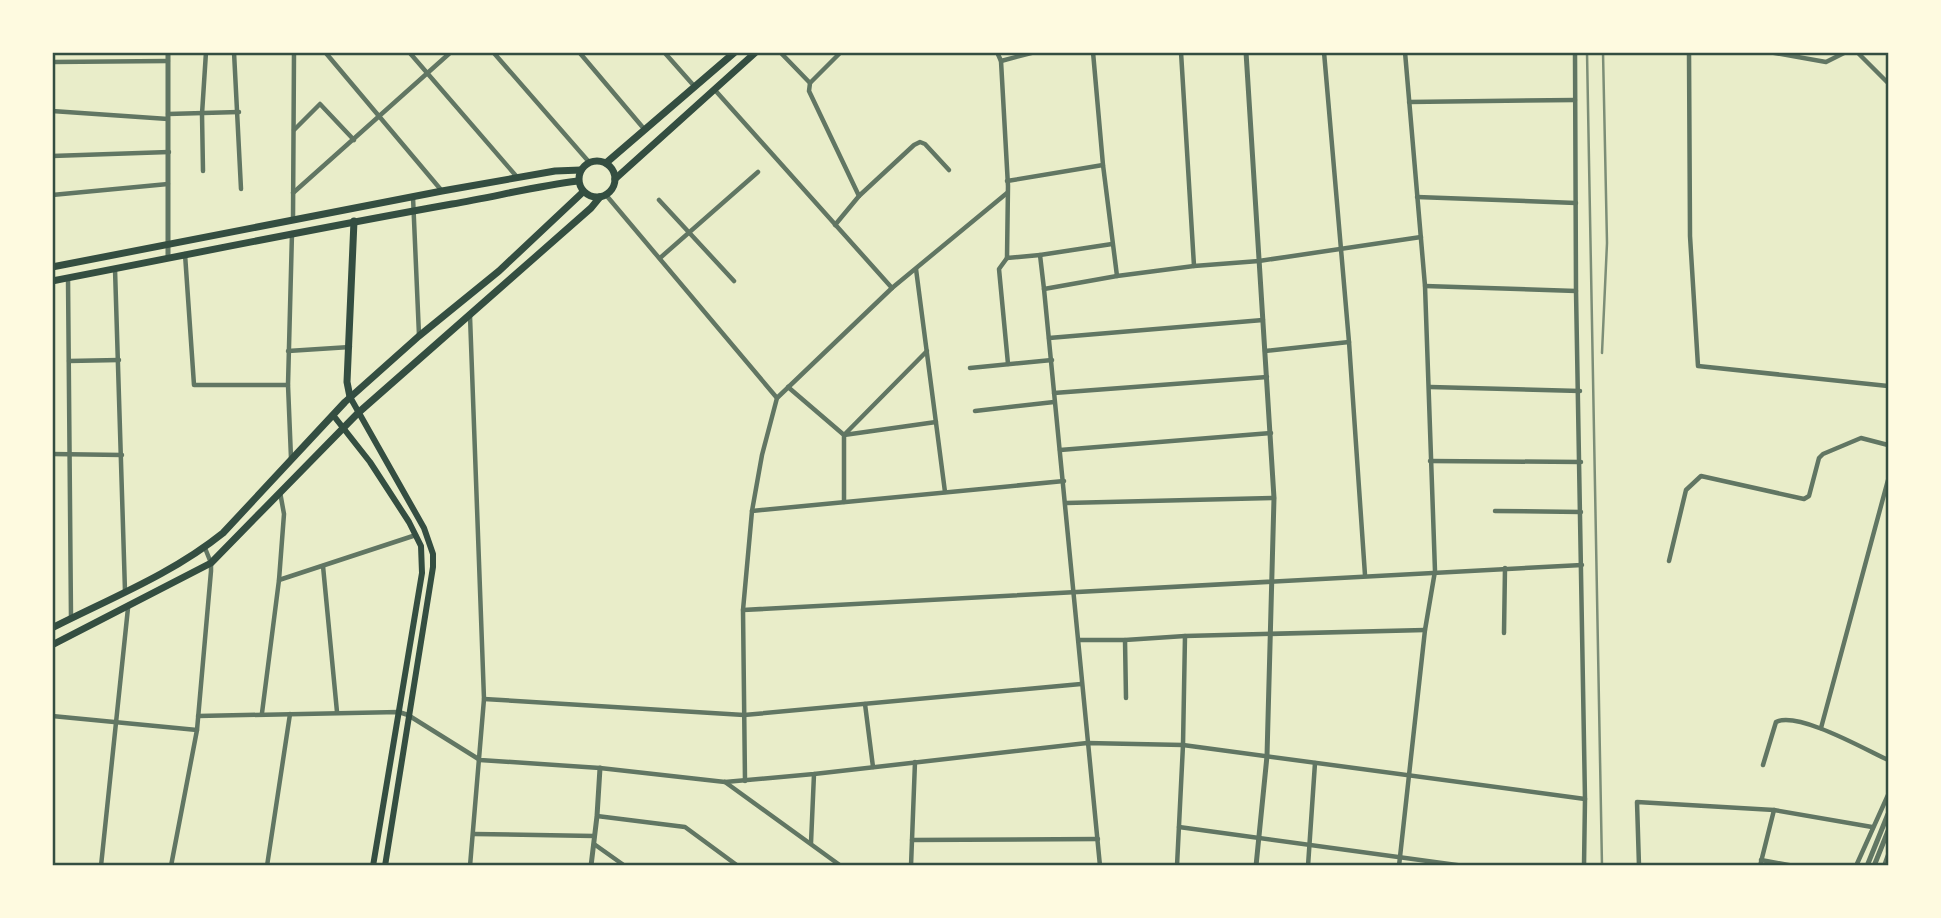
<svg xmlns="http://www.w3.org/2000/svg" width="1941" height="918" font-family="'Alegreya Sans',sans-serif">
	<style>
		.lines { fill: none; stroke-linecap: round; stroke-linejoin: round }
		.minor { stroke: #617663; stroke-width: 4.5 }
		.tertiary { stroke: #617663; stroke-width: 5 }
		.secondary { stroke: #344e41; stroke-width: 6 }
		.primary { stroke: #344e41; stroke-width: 7 }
		.rail { stroke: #7c8e77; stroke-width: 2.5 }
		.neatline { fill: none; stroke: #344e41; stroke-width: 2.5 }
	</style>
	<rect width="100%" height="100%" fill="#e9edc9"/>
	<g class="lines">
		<g class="minor">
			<polyline points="234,52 241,189"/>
			<polyline points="325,52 442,191"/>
			<polyline points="409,52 517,177"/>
			<polyline points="493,52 589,162"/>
			<polyline points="579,52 645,130"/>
			<polyline points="664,52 695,87"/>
			<polyline points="780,52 810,83 809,91 859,196 914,145 920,142 925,144 949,170"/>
			<polyline points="997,52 1001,61 1008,186 1007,258 1040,255 1044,289 1100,866"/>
			<polyline points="1093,52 1103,165 1117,276"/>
			<polyline points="1181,52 1194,266"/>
			<polyline points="1324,52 1349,342 1365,575"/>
			<polyline points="1575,52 1576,291 1585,799 1584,866"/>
			<polyline points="1689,52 1690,236 1698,366 1888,386"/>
			<polyline points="1769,52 1826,62 1846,52"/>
			<polyline points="1857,52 1888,83"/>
			<polyline points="1001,61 1035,52"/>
			<polyline points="52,62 168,61"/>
			<polyline points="810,83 841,52"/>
			<polyline points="714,89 892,288"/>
			<polyline points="1409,102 1575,100"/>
			<polyline points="52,111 168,119"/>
			<polyline points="168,114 239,112"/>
			<polyline points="294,130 320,104 354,140"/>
			<polyline points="52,156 169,152"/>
			<polyline points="203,171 202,114 206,52"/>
			<polyline points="1007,181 1103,165"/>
			<polyline points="293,193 451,52"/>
			<polyline points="52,195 168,184"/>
			<polyline points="606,195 777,398"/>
			<polyline points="413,197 419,335"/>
			<polyline points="1417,197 1576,203"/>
			<polyline points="659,200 734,281"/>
			<polyline points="293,219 294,52"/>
			<polyline points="835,225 859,196"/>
			<polyline points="185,254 194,385 288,385"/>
			<polyline points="1040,255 1112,244"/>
			<polyline points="660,258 758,172"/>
			<polyline points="1007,258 999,269 1008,364"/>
			<polyline points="115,269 125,591"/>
			<polyline points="916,269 945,492"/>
			<polyline points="68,278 71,618"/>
			<polyline points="1425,286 1576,291"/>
			<polyline points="1044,289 1117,276 1194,266 1259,261 1421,237"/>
			<polyline points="470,316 484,699 470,866"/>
			<polyline points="1049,338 1263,320"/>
			<polyline points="288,351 350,347"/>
			<polyline points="927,351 844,435 936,422"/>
			<polyline points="1265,351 1349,342"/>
			<polyline points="69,361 119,360"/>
			<polyline points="970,368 1052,360"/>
			<polyline points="788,387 844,435 844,502"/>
			<polyline points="1430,387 1580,391"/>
			<polyline points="1054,393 1267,377"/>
			<polyline points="975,411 1054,402"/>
			<polyline points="1060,450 1271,433"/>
			<polyline points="52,454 122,455"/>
			<polyline points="291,458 288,385 292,233"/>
			<polyline points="1430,461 1581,462"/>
			<polyline points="1066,503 1274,498"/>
			<polyline points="752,511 1064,481"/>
			<polyline points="1495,511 1581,512"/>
			<polyline points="1669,561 1686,490 1701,476 1804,499 1809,496 1819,458 1823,454 1861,438 1888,445"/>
			<polyline points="323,566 337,712"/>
			<polyline points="279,580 416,535"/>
			<polyline points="743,610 1582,565"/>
			<polyline points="1504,633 1505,568"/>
			<polyline points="1079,640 1125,640 1185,636 1425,630"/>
			<polyline points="1125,640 1126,698"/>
			<polyline points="484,699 744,715 1081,684"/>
			<polyline points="865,704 873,767"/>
			<polyline points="262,713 279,580 284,514 280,492"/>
			<polyline points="52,716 197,730"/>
			<polyline points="198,716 399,712 408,715 480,760 600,768 725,782 814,774 1087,743 1183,745 1585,799"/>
			<polyline points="1821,728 1888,480"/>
			<path d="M 1763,765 L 1776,722 C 1798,711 1866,750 1888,760"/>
			<polyline points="745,781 743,610 752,511 762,455 777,398 892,288 1007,193"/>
			<polyline points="725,782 841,866"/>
			<polyline points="597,816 685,827 738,866"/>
			<polyline points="1179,827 1464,866"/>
			<polyline points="474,834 594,836"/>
			<polyline points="912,840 1098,839"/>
			<polyline points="811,843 814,774"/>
			<polyline points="594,844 625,866"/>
			<polyline points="1761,860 1794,866"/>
			<polyline points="101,866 128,608"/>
			<polyline points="171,866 197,730 211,571 211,563 205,548"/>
			<polyline points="267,866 290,714"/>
			<polyline points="911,866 915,762"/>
			<polyline points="1177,866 1183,745 1185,636"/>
			<polyline points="1308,866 1315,763"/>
			<polyline points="1399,866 1425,630 1435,571 1425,286 1405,52"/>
			<polyline points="1639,866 1637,802 1774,810 1872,827"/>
			<polyline points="1760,866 1774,810"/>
			<polyline points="1856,866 1888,795"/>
			<polyline points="1884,866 1888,855"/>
		</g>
		<g class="tertiary">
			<polyline points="1246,52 1274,498 1267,756 1256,866"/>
			<polyline points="168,257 168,52"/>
			<polyline points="591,866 597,816 600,768"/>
			<polyline points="1867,866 1888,814"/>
			<polyline points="1874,866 1888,831"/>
		</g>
		<g class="secondary">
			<polyline points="350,397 424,528 433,554 433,567 385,866"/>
			<polyline points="333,415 370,462 409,522 421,546 422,573 373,866"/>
		</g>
		<g class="primary">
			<circle cx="597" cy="179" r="18"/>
			<polyline points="606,163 735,52"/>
			<polyline points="615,179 756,52"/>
			<polyline points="52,267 442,191 555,171 581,170"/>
			<path d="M 52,281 C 186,255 318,228 452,204 C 494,197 536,186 578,181"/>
			<polyline points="350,397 347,382 354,221"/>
			<path d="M 52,628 C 111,598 172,574 223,533 L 345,402 L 419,336 L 499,271 L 583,192"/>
			<polyline points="52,645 211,563 358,413 591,208 600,197"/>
		</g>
		<g class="rail">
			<polyline points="1587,52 1602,866"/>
			<polyline points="1602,353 1607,243 1603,52"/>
		</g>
	</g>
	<rect width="1941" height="918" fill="none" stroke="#fefae0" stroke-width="108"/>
	<rect x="54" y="54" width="1833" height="810" class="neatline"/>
</svg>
